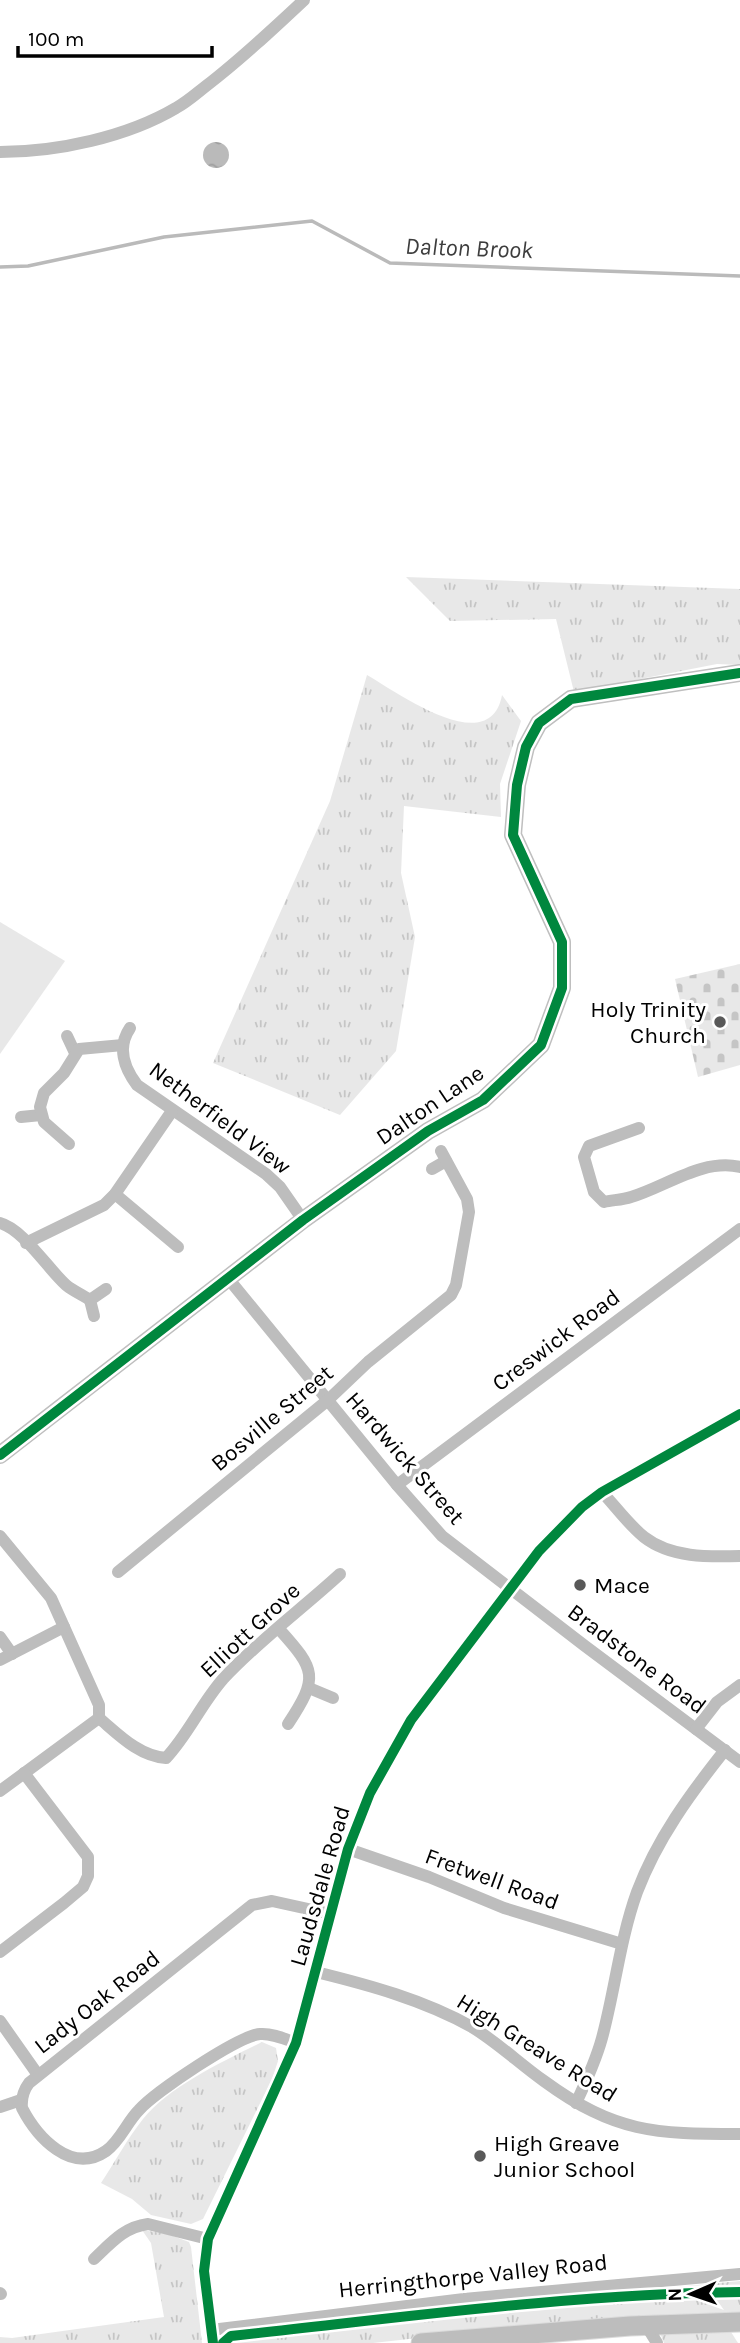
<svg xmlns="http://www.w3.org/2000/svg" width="740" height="2343" font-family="Karla,sans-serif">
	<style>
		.grass { fill: url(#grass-tufts) }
		.cemetery { fill: url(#cemetery-stones) }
		.park { fill: #e8e8e8 }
		.water { fill: url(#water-ripples) }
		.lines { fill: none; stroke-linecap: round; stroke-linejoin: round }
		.stream { stroke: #bababa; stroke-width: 3.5 }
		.primary-casing { stroke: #dbdbdb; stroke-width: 21 }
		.street { stroke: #bdbdbd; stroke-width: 12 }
		.secondary { stroke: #bfbfbf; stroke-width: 18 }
		.primary { stroke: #bdbdbd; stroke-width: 19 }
		.cycleway-casing { stroke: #fff; stroke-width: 15 }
		.cycleway { stroke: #00873e; stroke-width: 10 }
		.poi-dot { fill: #595959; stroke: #fff; stroke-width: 2.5 }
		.labels { text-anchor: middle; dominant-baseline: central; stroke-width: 6; stroke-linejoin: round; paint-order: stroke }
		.poi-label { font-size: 23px; fill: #000; stroke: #fff; text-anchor: start }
		.street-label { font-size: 23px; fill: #000; stroke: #fff }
		.water-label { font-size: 24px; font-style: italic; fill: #3d3d3d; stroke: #fff }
	</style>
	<defs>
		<pattern id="grass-tufts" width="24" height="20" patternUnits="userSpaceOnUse" patternTransform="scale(1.75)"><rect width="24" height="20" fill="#e8e8e8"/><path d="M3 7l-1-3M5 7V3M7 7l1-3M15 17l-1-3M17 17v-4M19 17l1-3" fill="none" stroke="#c5c5c5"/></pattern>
		<pattern id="cemetery-stones" width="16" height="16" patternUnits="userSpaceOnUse" patternTransform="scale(1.75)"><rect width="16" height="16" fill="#e8e8e8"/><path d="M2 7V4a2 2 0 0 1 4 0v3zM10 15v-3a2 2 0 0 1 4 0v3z" fill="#c5c5c5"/></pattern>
		<pattern id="water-ripples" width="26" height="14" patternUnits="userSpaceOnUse" patternTransform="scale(1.75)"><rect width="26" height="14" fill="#bababa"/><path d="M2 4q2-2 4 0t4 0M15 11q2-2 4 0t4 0" fill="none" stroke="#9e9e9e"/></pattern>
	</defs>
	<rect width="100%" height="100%" fill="#fff"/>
	<g class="grass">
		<polygon points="406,577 740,589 740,665 717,664 574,692 556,619 450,621"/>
		<path d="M 367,675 C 398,693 490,760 502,695 L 521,721 L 500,784 L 501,817 L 404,806 L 401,873 L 415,937 L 396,1051 L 340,1115 L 213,1063 L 330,801 Z"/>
		<path d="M 262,2042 L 276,2048 L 278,2061 L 272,2079 L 203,2219 L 191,2224 L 151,2215 L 132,2199 L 101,2183 C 115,2162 127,2139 143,2119 C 168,2087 225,2060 262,2042 Z"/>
		<polygon points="142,2230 168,2234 189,2242 191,2247 202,2343 0,2343 0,2337 12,2338 164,2317 151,2243"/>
		<polygon points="740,2281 740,2313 544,2324 373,2343 221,2343 225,2335 233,2332 390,2314"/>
		<polygon points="716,2330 731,2332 738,2343 664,2343 660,2333"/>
	</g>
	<polygon class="cemetery" points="740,964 740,1065 698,1077 675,979"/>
	<polygon class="park" points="0,922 65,961 0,1054"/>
	<circle class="water" cx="216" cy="155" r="13"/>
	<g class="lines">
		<polyline class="stream" points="0,267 28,266 164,237 312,221 390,263 740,276"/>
		<defs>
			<polyline id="primary" points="421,2343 630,2326 740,2322"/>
		</defs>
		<use href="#primary" class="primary-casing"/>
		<g class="street">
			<path d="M 0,152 C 57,152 127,137 176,108 C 187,102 197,93 206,86 C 241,59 272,30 304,0"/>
			<path d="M 130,1028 C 117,1047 124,1068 137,1085 L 266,1174 L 280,1187 L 303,1220"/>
			<polyline points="67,1036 75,1053"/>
			<polyline points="21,1117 41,1115"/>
			<path d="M 639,1128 L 589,1146 L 584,1157 L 594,1192 L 604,1202 C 612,1200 622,1200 631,1197 C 665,1187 703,1158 740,1167"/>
			<polyline points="69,1144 44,1122 40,1107 44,1093 64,1073 79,1049 123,1045"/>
			<polyline points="432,1169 446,1161"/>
			<polyline points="115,1194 178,1247"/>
			<path d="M 0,1223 C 23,1229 48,1269 66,1285 C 73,1291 83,1295 90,1300"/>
			<polyline points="26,1243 104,1205 115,1194 172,1111"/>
			<polyline points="227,1277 397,1485 442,1536 585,1646 740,1762"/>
			<polyline points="94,1316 90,1300 106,1289"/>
			<polyline points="397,1485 740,1229"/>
			<path d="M 602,1492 C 616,1507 628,1524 644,1537 C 671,1558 708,1557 740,1556"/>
			<polyline points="0,1536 51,1598 99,1705 99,1718"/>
			<polyline points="118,1572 328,1400 368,1362 451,1295 456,1285 469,1212 467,1199 441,1151"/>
			<path d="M 279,1629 C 316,1670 319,1677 288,1724"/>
			<polyline points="0,1637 12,1654"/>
			<polyline points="0,1660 64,1627"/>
			<polyline points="309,1688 333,1698"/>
			<path d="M 99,1718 C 119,1735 139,1756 166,1758 C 188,1735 201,1704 223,1679 C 258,1641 302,1609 340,1574"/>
			<polyline points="696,1729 717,1702 740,1685"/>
			<polyline points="0,1791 99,1718"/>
			<polyline points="348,1849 429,1877 504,1908 622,1944"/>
			<polyline points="0,1952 64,1903 83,1887 88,1876 88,1857 24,1773"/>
			<path d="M 316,1972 C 369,1985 424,2000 472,2027 C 497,2042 520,2064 544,2081 C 615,2133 655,2134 740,2134"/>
			<polyline points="0,2021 38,2075"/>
			<path d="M 296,2043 C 285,2039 272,2033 260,2034 C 238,2036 155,2092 139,2110 C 127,2122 120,2141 106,2151 C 71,2175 37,2137 22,2108 C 21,2098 23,2091 29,2083 L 252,1905 L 272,1901 L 331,1914"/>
			<path d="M 576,2103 C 586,2082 596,2060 602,2038 C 615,1990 620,1939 637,1892 C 657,1839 690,1794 725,1750"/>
			<polyline points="0,2107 21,2100"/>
			<path d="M 94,2259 C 111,2243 124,2227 148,2224 L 208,2239"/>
			<polyline points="0,2293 1,2294"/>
			<polyline points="646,2325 657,2343"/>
			<polyline points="211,2330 464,2299 740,2274"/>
			<polyline points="213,2343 204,2271 208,2239 296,2043 348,1849 370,1793 411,1720 539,1551 582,1507 602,1492 740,1414"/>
		</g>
		<polyline class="secondary" points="0,1455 303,1220 428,1131 483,1100 541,1045 562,988 562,942 513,835 517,785 526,747 539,723 571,699 740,673"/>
		<use href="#primary" class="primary"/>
		<defs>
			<g id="cycleway">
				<polyline points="0,1455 303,1220 428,1131 483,1100 541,1045 562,988 562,942 513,835 517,785 526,747 539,723 571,699 740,673"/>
				<polyline points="213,2343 204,2271 208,2239 296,2043 348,1849 370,1793 411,1720 539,1551 582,1507 602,1492 740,1414"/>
				<path d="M 223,2343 L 231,2336 C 400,2318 570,2294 740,2292"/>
			</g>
		</defs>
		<use href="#cycleway" class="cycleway-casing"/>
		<use href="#cycleway" class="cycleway"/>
	</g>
	<g class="poi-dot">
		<circle cx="720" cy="1022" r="7"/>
		<circle cx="580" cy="1585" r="7"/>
		<circle cx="480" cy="2156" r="7"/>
	</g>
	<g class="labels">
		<g class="poi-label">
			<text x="706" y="1009" text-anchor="end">Holy Trinity<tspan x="706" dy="26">Church</tspan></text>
			<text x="594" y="1585">Mace</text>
			<text x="494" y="2143">High Greave<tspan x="494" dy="26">Junior School</tspan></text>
		</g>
		<g class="street-label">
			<text transform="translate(430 1105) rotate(-34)">Dalton Lane</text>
			<text transform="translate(220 1118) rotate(37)">Netherfield View</text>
			<text transform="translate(556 1340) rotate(-37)">Creswick Road</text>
			<text transform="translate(272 1418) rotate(-40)">Bosville Street</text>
			<text transform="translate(405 1458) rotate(49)">Hardwick Street</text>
			<text transform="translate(250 1630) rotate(-43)">Elliott Grove</text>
			<text transform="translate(637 1659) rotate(37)">Bradstone Road</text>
			<text transform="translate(492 1879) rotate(20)">Fretwell Road</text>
			<text transform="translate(320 1886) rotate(-74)">Laudsdale Road</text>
			<text transform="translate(97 2002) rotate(-38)">Lady Oak Road</text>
			<text transform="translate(537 2048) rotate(32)">High Greave Road</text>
			<text transform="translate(473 2276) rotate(-6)">Herringthorpe Valley Road</text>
		</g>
		<g class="water-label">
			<text transform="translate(469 248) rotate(2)">Dalton Brook</text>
		</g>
	</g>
	<g transform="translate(691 2294) rotate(268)" stroke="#ffffff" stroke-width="5" paint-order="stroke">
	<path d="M0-5L12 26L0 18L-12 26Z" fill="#000000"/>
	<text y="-10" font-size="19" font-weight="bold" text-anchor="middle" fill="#000000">N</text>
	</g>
	<path d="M18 46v10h194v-10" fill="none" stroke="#000000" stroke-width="3.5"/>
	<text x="28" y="46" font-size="21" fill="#000000" stroke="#ffffff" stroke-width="5" paint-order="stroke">100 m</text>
</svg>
